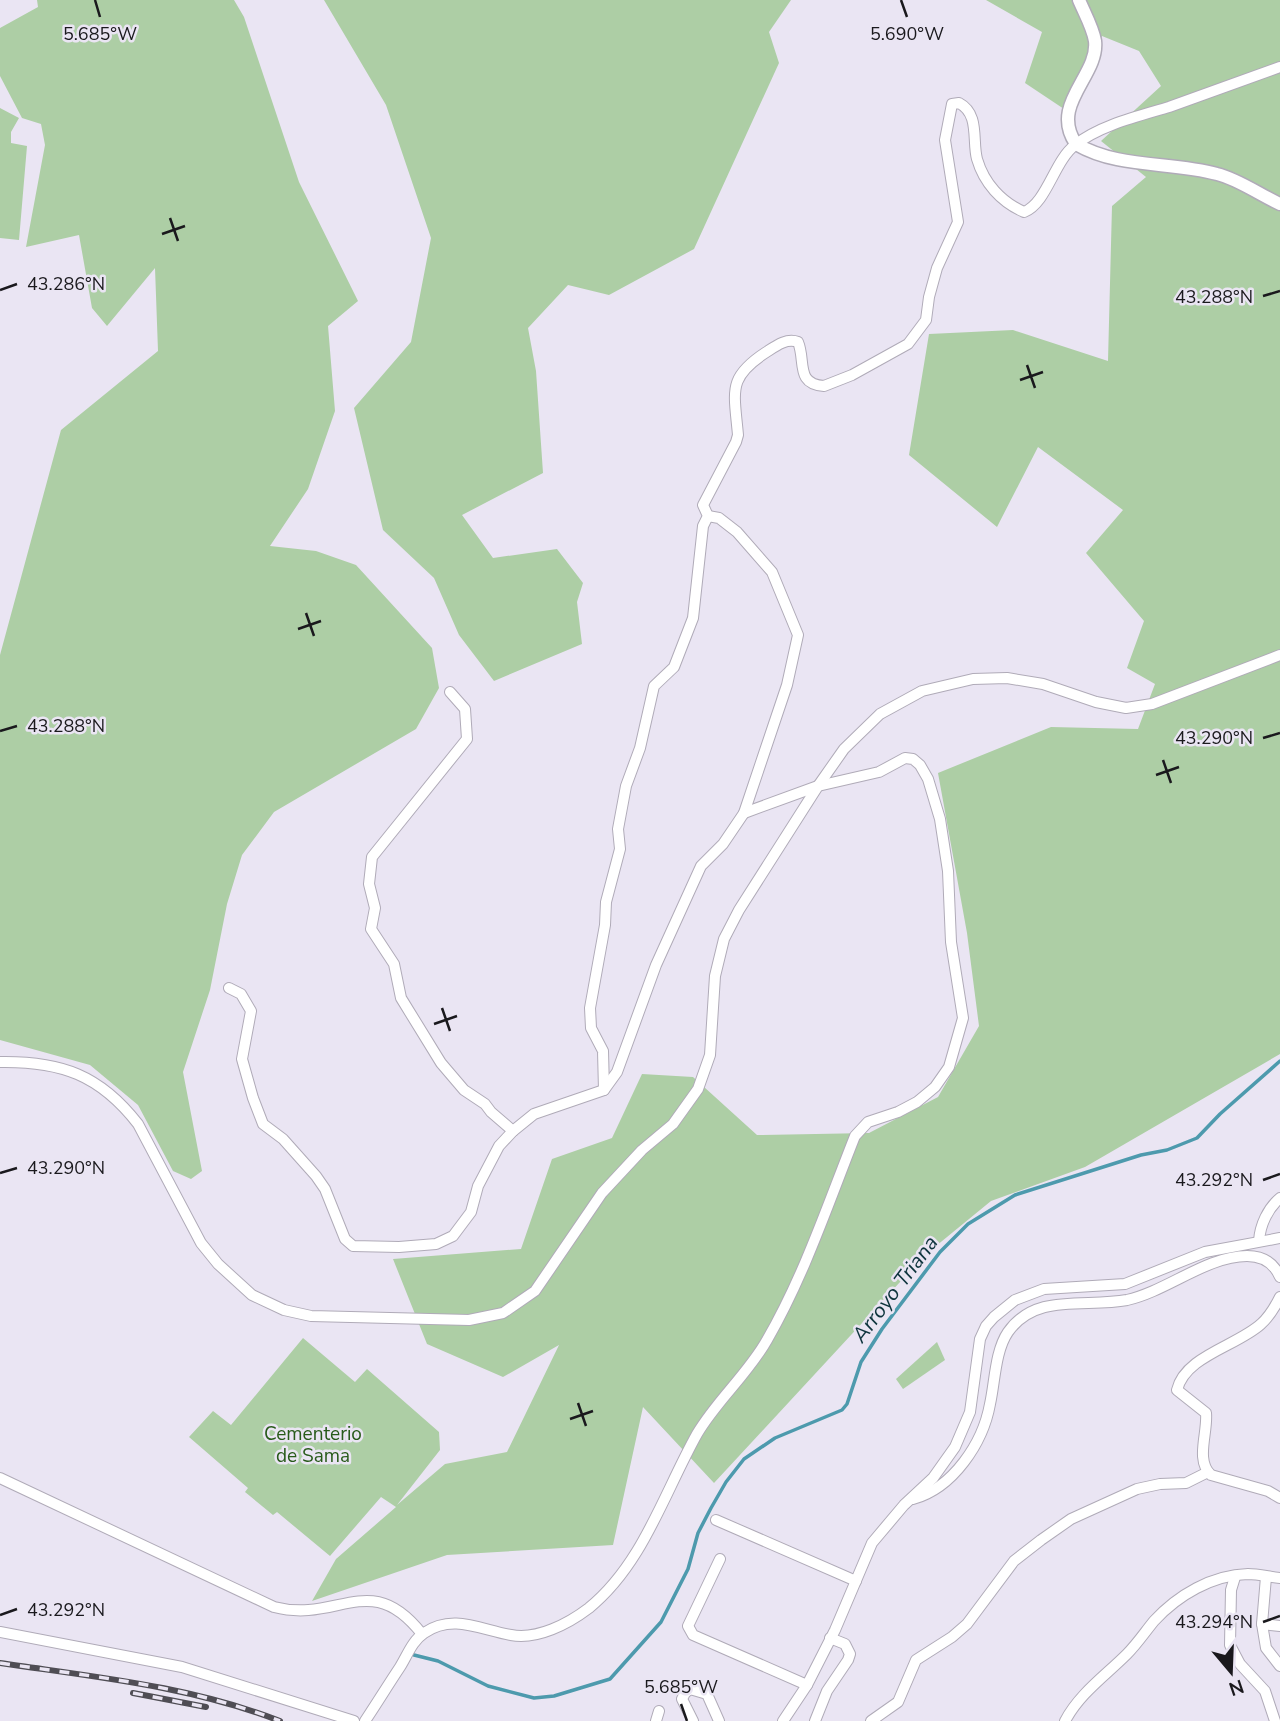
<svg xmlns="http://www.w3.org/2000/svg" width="1280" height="1721" font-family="'Nunito Sans',sans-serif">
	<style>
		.green { fill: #adcea5 }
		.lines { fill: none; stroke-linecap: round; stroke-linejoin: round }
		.stream { stroke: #4d9aad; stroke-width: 3.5 }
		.minor-casing { stroke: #b0abb8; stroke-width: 12 }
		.tertiary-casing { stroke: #b0abb8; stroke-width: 15 }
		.minor { stroke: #fff; stroke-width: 10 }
		.tertiary { stroke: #fff; stroke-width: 12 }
		.rail-casing { stroke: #4f4d54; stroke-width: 6 }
		.rail { stroke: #eae5f3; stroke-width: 3.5; stroke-dasharray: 10; stroke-linecap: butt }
		.ticks { fill: none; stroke: #1a191d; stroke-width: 2.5 }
		.labels { text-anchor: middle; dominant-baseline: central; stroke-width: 5; stroke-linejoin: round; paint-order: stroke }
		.park-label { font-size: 19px; fill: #275a19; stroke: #eae5f3 }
		.water-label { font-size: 21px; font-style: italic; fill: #0e343d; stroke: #eae5f3 }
		.ticks-label { font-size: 18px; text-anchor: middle; fill: #1a191d; stroke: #eae5f3; stroke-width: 5; stroke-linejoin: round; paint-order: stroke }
	</style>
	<rect width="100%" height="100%" fill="#eae5f3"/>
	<g class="green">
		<polygon points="37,0 234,0 244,17 299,182 358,301 328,326 335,411 308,489 270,546 316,551 356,565 432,648 439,688 416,729 274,812 242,855 227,904 210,990 183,1072 202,1171 191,1179 173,1171 138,1105 90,1065 0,1040 0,655 61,430 158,351 155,268 107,326 92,308 79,235 26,247 45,145 41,124 22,118 0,76 0,28 38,7"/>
		<polygon points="324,0 791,0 769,32 779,63 694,249 609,295 568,285 528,328 536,371 543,473 462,515 493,558 557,549 583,583 577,602 582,644 494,681 459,635 434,578 383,530 354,408 411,342 431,238 386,105"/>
		<polygon points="986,0 1280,0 1280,1054 1085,1167 991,1201 925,1255 714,1483 643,1407 613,1545 447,1555 312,1601 336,1559 396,1507 381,1497 330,1556 277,1512 273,1515 245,1492 248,1488 189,1437 213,1411 231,1425 303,1338 355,1382 367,1369 439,1432 440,1450 397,1505 445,1464 507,1452 559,1345 503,1377 427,1344 393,1259 521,1249 552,1159 612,1138 642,1074 693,1077 757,1135 869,1133 938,1097 979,1026 967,933 938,773 1051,727 1138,729 1155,684 1127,668 1144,621 1086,553 1123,510 1038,447 997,527 909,455 929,334 1013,330 1108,361 1112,206 1146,177 1101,141 1161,86 1139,51 1102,36 1064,109 1025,83 1042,32"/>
		<polygon points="0,108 19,118 11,132 11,143 27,146 19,240 0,238"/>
		<polygon points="937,1342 945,1360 903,1389 896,1379"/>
	</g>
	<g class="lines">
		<polyline class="stream" points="414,1655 438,1661 488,1686 534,1698 554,1696 610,1679 661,1622 688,1569 698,1533 711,1508 726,1482 744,1459 775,1438 842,1410 847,1404 861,1362 882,1329 940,1252 968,1224 1015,1195 1141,1155 1167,1150 1197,1138 1220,1114 1280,1061"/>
		<defs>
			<g id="minor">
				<polyline points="450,692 465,709 467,739 372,857 369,884 375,908 371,929 394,964 401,998 441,1063 464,1090 485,1104 491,1112 513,1131"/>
				<polyline points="229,988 241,994 251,1011 242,1059 253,1098 263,1124 283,1139 316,1176 325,1189 345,1239 353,1246 399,1247 436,1244 453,1236 471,1212 478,1186 499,1146 513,1131 534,1114 604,1090 617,1072 656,965 701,866 723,844 744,813 787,685 798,635 772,572 737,532 719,518 708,516"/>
				<path d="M 0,1062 C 61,1061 100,1075 138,1124 L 201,1243 L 218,1264 L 252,1295 L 284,1310 L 311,1316 L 469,1320 L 503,1313 L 535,1291 L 602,1193 L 642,1150 L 673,1124 L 698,1089 L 710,1055 L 715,976 L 724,939 L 739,910 L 818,786 L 844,749 L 880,714 L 922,691 L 973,679 L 1007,678 L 1043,684 L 1096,702 L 1126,708 L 1152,704 L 1280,655"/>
				<path d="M 604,1090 L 603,1051 L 591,1028 L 590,1008 L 605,925 L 606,902 L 620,849 L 618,829 L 626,786 L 640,748 L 654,686 L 674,667 L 693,618 L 703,526 L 708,516 L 703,505 L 736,442 L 738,435 C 734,390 727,377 768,351 C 777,345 787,338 798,342 C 806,361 795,384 824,386 L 852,375 L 908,344 L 926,320 L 929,297 L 937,268 L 958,222 L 945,140 L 952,104 L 959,103 C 980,114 972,141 977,159 C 984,183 1001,202 1024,212 C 1047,203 1054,161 1075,145 C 1100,125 1139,116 1169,107 C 1206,94 1243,80 1280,67"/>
				<path d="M 1259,1241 C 1260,1225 1268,1208 1280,1198"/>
				<path d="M 1280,1297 C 1275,1307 1269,1317 1261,1324 C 1237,1346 1185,1356 1177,1390 L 1206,1413 C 1208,1433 1195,1460 1211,1475 L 1268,1491 L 1280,1498"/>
				<path d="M 0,1478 L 274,1607 C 339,1624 370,1568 422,1634"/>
				<path d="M 913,1499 C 953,1488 983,1443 990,1404 C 995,1382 995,1351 1008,1332 C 1036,1292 1086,1308 1127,1300 C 1167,1291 1207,1256 1247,1256 C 1263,1256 1274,1263 1280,1277"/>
				<polyline points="716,1520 856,1581"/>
				<polyline points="720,1559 688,1626 693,1635 807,1685"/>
				<polyline points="1235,1577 1231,1590 1230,1645 1240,1664 1265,1691 1275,1721"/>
				<polyline points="1266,1577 1262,1624 1266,1648 1280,1666"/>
				<polyline points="1262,1624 1280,1626"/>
				<polyline points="0,1632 182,1667 354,1721"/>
				<path d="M 365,1721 C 377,1703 388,1685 400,1667 C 407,1656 412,1641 424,1633 C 453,1613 481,1630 511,1635 C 537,1640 568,1624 589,1608 C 643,1564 664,1493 697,1434 C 717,1400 748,1374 767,1340 C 804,1276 828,1204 855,1136 L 868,1122 L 898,1112 L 917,1102 L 935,1087 L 949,1067 L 963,1018 L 951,942 L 948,871 L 940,819 L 928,779 L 920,765 L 913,759 L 905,758 L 879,772 L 818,786 L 744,813"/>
				<polyline points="656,1721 659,1711"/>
				<polyline points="693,1721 682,1699 685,1693 690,1689 707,1694 719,1721"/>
				<polyline points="783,1721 807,1685 835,1630 872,1543 904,1505 933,1478 955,1447 970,1412 980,1339 986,1326 994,1317 1015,1300 1044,1289 1125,1284 1205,1252 1280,1238"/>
				<polyline points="815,1721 827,1691 848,1660 850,1654 845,1644 830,1638"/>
				<polyline points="871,1721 898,1702 916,1660 952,1637 967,1624 1014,1561 1041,1540 1071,1519 1137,1489 1160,1484 1186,1483 1208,1472"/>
				<path d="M 1065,1721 C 1080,1693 1105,1676 1127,1654 C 1137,1644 1145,1632 1154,1621 C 1178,1595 1212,1575 1248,1574 C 1258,1574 1270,1577 1280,1578"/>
			</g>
			<path id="tertiary" d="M 1079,0 C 1084,12 1093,28 1095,41 C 1099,76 1049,104 1076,144 C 1119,169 1170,161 1217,174 C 1238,179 1260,195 1280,204"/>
		</defs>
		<use href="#minor" class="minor-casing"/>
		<use href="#tertiary" class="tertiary-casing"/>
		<use href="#minor" class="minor"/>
		<use href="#tertiary" class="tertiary"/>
		<defs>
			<g id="rail">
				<path d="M 0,1663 C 95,1677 190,1686 280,1721"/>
				<polyline points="133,1693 206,1707"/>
			</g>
		</defs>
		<use href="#rail" class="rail-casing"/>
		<use href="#rail" class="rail"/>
	</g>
	<path class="ticks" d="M 95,0 L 100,17M 901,0 L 907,17M 170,218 L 178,241M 162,234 L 185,226M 0,290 L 17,284M 1263,296 L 1280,291M 1027,365 L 1035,388M 1020,380 L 1043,372M 306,613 L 314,636M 298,629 L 321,621M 0,731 L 17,726M 1263,738 L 1280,733M 1163,760 L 1171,783M 1156,775 L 1179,767M 442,1008 L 450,1031M 434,1024 L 457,1016M 0,1173 L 17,1168M 1263,1180 L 1280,1174M 578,1403 L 586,1426M 570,1419 L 593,1411M 0,1615 L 17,1609M 1263,1622 L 1280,1616M 681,1704 L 687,1721"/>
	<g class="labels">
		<g class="park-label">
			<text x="313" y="1434">Cementerio<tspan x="313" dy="22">de Sama</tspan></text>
		</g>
		<g class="water-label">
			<text transform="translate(895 1289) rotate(-53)">Arroyo Triana</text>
		</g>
	</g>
	<g class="ticks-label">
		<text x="100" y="40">5.685°W</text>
		<text x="907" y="40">5.690°W</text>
		<text x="66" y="290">43.286°N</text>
		<text x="1214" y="303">43.288°N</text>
		<text x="66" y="732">43.288°N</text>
		<text x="1214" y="744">43.290°N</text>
		<text x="66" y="1174">43.290°N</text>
		<text x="1214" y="1186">43.292°N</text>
		<text x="66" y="1616">43.292°N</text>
		<text x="1214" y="1628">43.294°N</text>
		<text x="681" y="1693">5.685°W</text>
	</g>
	<g transform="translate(1231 1672) rotate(161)" stroke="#eae5f3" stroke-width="5" paint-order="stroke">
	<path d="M0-5L12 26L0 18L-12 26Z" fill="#1a191d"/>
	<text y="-10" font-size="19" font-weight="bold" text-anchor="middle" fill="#1a191d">N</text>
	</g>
</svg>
